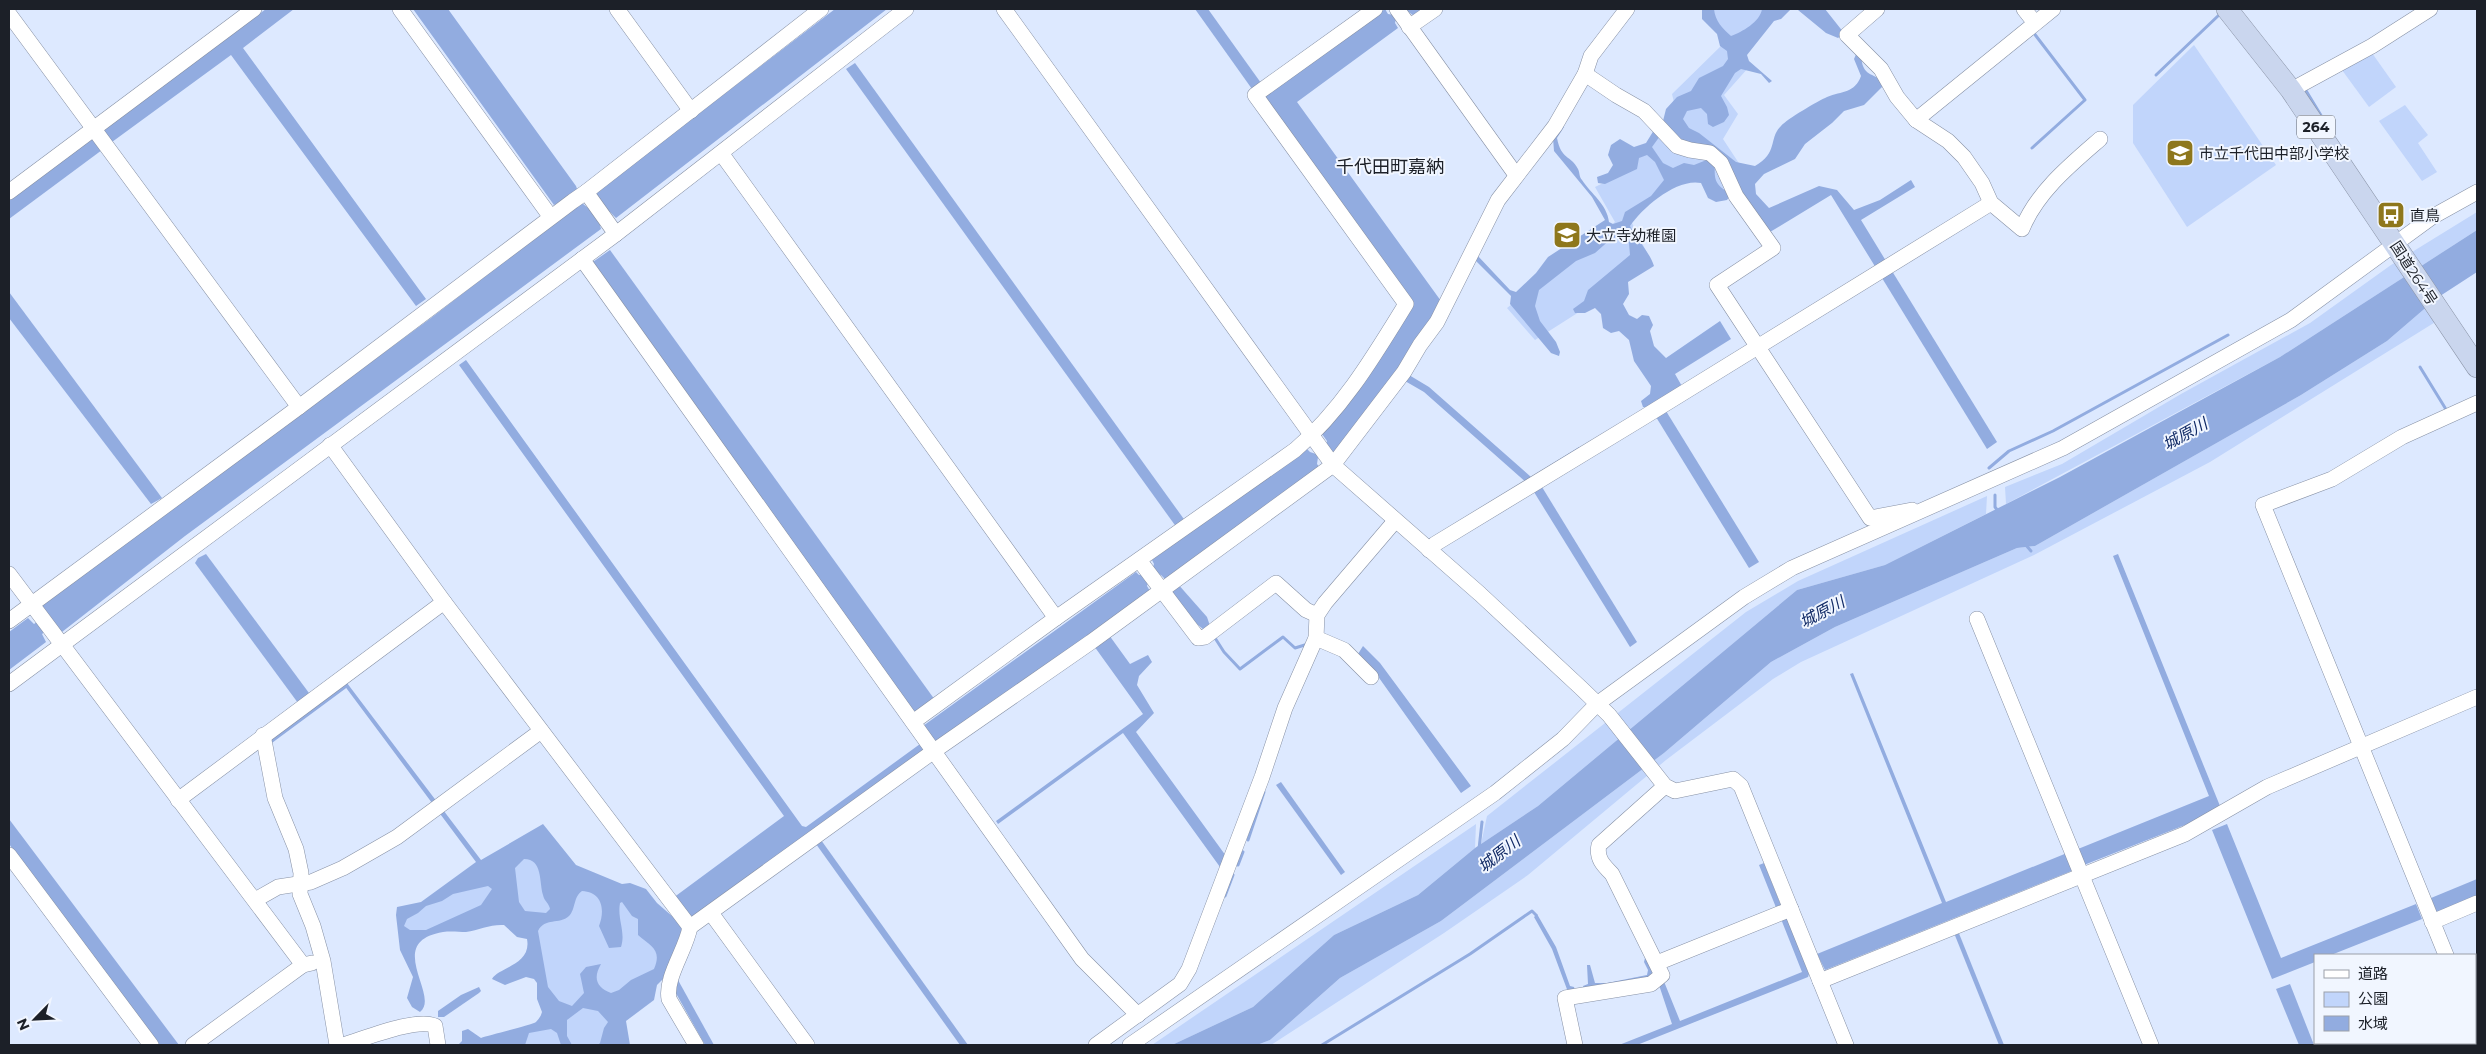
<svg xmlns="http://www.w3.org/2000/svg" width="2486" height="1054" font-family="Montserrat,'Noto Sans JP',sans-serif">
	<style>
		.green { fill: #c1d5fb }
		.water { fill: #92ace0; fill-rule: evenodd }
		.lines { fill: none; stroke-linecap: round; stroke-linejoin: round }
		.stream { stroke: #92ace0; stroke-width: 3 }
		.minor-casing { stroke: #8791a5; stroke-width: 16 }
		.highway-casing { stroke: #8d96a9; stroke-width: 22 }
		.minor { stroke: #fff; stroke-width: 15 }
		.highway { stroke: #cad6ee; stroke-width: 21 }
		.labels { text-anchor: middle; dominant-baseline: central; stroke-width: 4; stroke-linejoin: round; paint-order: stroke }
		.shield { fill: #f1f6ff; stroke: #5c6068; stroke-width: 1 }
		.shield-label { font-size: 14px; font-weight: bold; fill: #1c2028 }
		.poi-label { font-size: 15px; fill: #1c2028; stroke: #f1f6ff; text-anchor: start }
		.street-label { font-size: 15px; fill: #1c2028; stroke: #f1f6ff }
		.water-label { font-size: 16px; font-style: italic; fill: #112a66; stroke: #f1f6ff }
		.quarter-label { font-size: 18px; fill: #1c2028; stroke: #f1f6ff }
	</style>
	<rect width="100%" height="100%" fill="#dde9ff"/>
	<g class="green">
		<polygon points="1709,9 1784,9 1741,55 1749,67 1724,95 1738,114 1723,139 1746,174 1710,197 1697,169 1627,213 1653,265 1535,340 1507,308 1615,222 1595,187 1634,168 1634,153 1678,119 1672,94 1724,43"/>
		<polygon points="2194,45 2276,165 2187,227 2133,143 2133,105"/>
		<polygon points="2372,53 2396,87 2369,107 2342,70"/>
		<polygon points="2405,105 2428,135 2418,143 2437,172 2422,181 2379,121"/>
		<polygon points="2477,212 2477,230 2280,357 2006,504 2005,487 2062,464 2181,394 2310,323 2391,265"/>
		<polygon points="2437,298 2437,321 2210,462 2034,555 1801,662 1773,679 1666,760 1528,875 1444,933 1271,1045 1257,1045 1270,1040 1340,978 1441,921 1664,753 1771,662 1835,627 2017,548 2035,546 2301,395 2387,341"/>
		<polygon points="1987,496 1986,514 1885,565 1797,590 1538,806 1481,844 1487,816 1746,612 1798,581"/>
		<polygon points="1476,824 1475,848 1418,895 1334,935 1253,1007 1172,1045 1152,1045"/>
		<polygon points="539,837 562,874 638,898 669,934 660,972 615,1014 621,1045 505,1045 551,1020 530,928 504,907 406,944 402,915"/>
	</g>
	<g class="water">
		<polygon points="266,9 294,9 243,48 426,299 416,306 231,55 112,142 104,132 105,128"/>
		<polygon points="413,9 448,9 576,186 582,203 588,208 601,200 595,193 835,9 887,9 616,218 610,212 599,221 601,229 185,536 62,632 54,625 42,634 46,642 9,670 9,632 28,618 34,624 47,614 42,605 431,318 570,211 563,200 554,205"/>
		<polygon points="1195,9 1208,9 1261,83 1252,89"/>
		<path d="M 1385,9 L 1388,14 L 1394,15 L 1402,9 L 1425,9 L 1414,16 L 1406,10 L 1396,18 L 1395,23 L 1398,28 L 1297,102 L 1441,301 L 1398,372 L 1337,454 L 1328,450 L 1318,457 L 1317,464 L 1321,469 L 1165,579 L 1161,575 C 1154,574 1149,579 1147,586 L 1150,591 L 689,921 L 673,898 L 784,816 L 459,365 L 466,360 L 802,826 L 806,827 L 920,744 L 923,726 L 1136,572 L 1139,575 C 1147,575 1152,572 1154,564 L 1152,560 L 1306,448 L 1310,452 L 1316,454 L 1326,446 L 1327,441 L 1322,434 L 1412,303 L 1263,97 Z"/>
		<path d="M 1702,9 L 1714,9 C 1715,21 1723,29 1731,36 C 1742,32 1760,22 1762,9 L 1791,9 L 1781,19 L 1774,21 L 1747,55 L 1749,61 L 1772,81 L 1769,83 L 1761,74 L 1741,69 L 1735,73 L 1721,96 L 1727,107 L 1729,115 L 1724,122 L 1713,127 L 1708,124 L 1707,114 L 1701,108 L 1687,111 L 1683,119 L 1689,128 L 1699,133 L 1736,162 L 1755,166 C 1779,152 1768,139 1781,126 C 1787,119 1818,101 1827,97 C 1842,91 1855,93 1861,76 L 1854,59 L 1857,52 L 1861,54 C 1862,72 1867,73 1881,79 L 1883,86 L 1864,105 L 1844,111 L 1832,123 L 1805,144 L 1795,159 L 1764,174 L 1755,184 L 1756,194 L 1769,208 L 1819,186 L 1837,190 L 1854,210 L 1880,200 L 1911,180 L 1915,187 L 1861,220 L 1886,261 L 1876,268 L 1831,195 L 1770,232 C 1760,215 1746,206 1730,196 L 1727,200 L 1716,202 L 1708,198 L 1701,183 C 1677,178 1643,207 1630,226 C 1637,240 1649,251 1654,266 L 1628,282 L 1629,294 L 1623,304 L 1629,315 L 1637,319 L 1642,315 L 1649,316 L 1653,325 L 1650,331 L 1654,346 L 1666,358 L 1720,321 L 1731,339 L 1675,374 L 1683,388 L 1651,408 L 1643,407 L 1641,401 L 1650,394 L 1651,386 L 1634,361 L 1629,340 L 1619,331 L 1611,333 L 1603,328 L 1601,314 L 1595,308 L 1585,313 L 1575,313 L 1573,309 L 1584,301 L 1588,290 L 1630,255 L 1629,243 L 1621,237 L 1612,238 L 1595,253 L 1576,261 L 1539,290 L 1535,306 L 1540,321 L 1556,342 L 1560,352 L 1559,356 L 1551,353 L 1510,304 L 1511,296 L 1475,260 L 1477,255 L 1510,290 L 1516,292 L 1536,273 L 1548,257 L 1605,220 L 1592,197 L 1554,151 L 1553,138 L 1564,119 L 1564,127 L 1557,138 C 1561,160 1571,155 1578,169 C 1580,173 1579,177 1582,180 C 1591,194 1607,204 1609,222 L 1613,224 L 1622,221 L 1625,212 L 1651,196 L 1664,180 L 1655,162 L 1647,155 L 1639,158 L 1637,169 L 1605,184 L 1598,183 L 1597,177 L 1608,173 L 1613,165 L 1608,155 L 1611,145 L 1620,139 L 1634,147 L 1646,143 L 1654,130 L 1660,136 L 1652,147 L 1663,163 L 1673,168 L 1684,163 L 1694,165 L 1709,159 L 1715,165 C 1714,178 1715,185 1727,191 L 1727,166 L 1692,148 L 1662,125 L 1666,109 L 1677,97 L 1691,91 L 1699,78 L 1723,66 L 1728,59 L 1727,51 L 1720,46 L 1717,34 L 1702,19 Z"/>
		<polygon points="1793,9 1825,9 1844,33 1838,38 1826,33 1798,10"/>
		<polygon points="855,63 1186,522 1177,528 846,69"/>
		<polygon points="89,139 94,140 102,150 9,219 9,200"/>
		<polygon points="2477,230 2477,272 2437,298 2387,341 2301,395 2035,546 2017,548 1835,627 1771,662 1664,753 1441,921 1340,978 1270,1040 1257,1045 1172,1045 1253,1007 1334,935 1418,895 1475,848 1538,806 1797,590 1885,565 2060,477 2280,357"/>
		<polygon points="610,250 935,700 915,715 590,264"/>
		<polygon points="1892,271 1997,442 1987,449 1882,278"/>
		<polygon points="9,292 162,498 151,504 9,318"/>
		<polygon points="1409,375 1429,387 1531,477 1579,447 1581,451 1528,484 1424,392 1405,381"/>
		<polygon points="1666,411 1759,562 1749,568 1656,417"/>
		<polygon points="1542,487 1637,642 1630,647 1534,492"/>
		<polygon points="206,554 309,693 298,703 195,563 198,558"/>
		<polygon points="2118,554 2220,806 2195,821 2084,865 2078,849 2209,796 2113,556"/>
		<polygon points="1177,583 1207,617 1210,626 1204,630 1182,611 1168,591"/>
		<polygon points="1109,635 1130,664 1148,655 1152,662 1139,676 1137,685 1154,713 1136,732 1226,856 1220,867 1123,733 998,824 996,821 1143,714 1094,646"/>
		<polygon points="1363,646 1380,663 1471,786 1461,793 1372,668 1358,654"/>
		<polygon points="1853,673 1946,902 2067,853 2074,870 1825,970 1817,954 1942,903 1850,674"/>
		<path d="M 347,683 L 481,860 L 543,824 L 576,865 L 622,884 L 630,883 L 646,889 L 657,903 L 680,923 L 682,931 L 665,977 L 657,985 L 654,1000 L 626,1021 L 630,1045 L 598,1045 L 600,1043 L 604,1028 L 608,1022 L 598,1011 L 583,1008 L 567,1020 L 567,1036 L 572,1045 L 561,1045 L 557,1033 L 551,1029 L 529,1033 L 525,1045 L 458,1045 L 462,1041 L 462,1031 L 468,1029 L 481,1038 C 489,1035 532,1025 536,1022 C 539,1019 541,1016 542,1012 L 537,999 L 537,983 L 534,979 L 526,977 L 505,985 L 492,979 C 499,967 532,965 527,939 L 517,937 L 504,925 C 491,924 479,930 466,932 C 459,932 451,931 443,932 C 383,942 441,996 420,1012 L 412,1007 L 407,998 L 413,977 L 400,950 L 396,915 L 397,907 L 421,902 L 476,862 L 344,685 ZM 524,859 C 543,859 539,882 543,895 C 544,901 549,903 550,909 L 546,913 L 525,911 L 519,902 L 515,868 ZM 488,886 L 492,889 L 481,905 L 426,930 L 410,930 L 404,926 L 407,919 L 418,913 L 426,906 L 442,901 L 453,894 ZM 582,891 C 603,892 605,911 599,926 L 609,948 L 621,947 C 626,932 617,919 620,903 L 622,902 L 632,916 L 638,919 L 638,935 C 652,947 662,950 654,969 L 631,980 L 619,990 L 611,993 C 596,987 593,978 601,964 L 586,967 L 580,974 L 584,993 L 572,1006 L 559,1001 L 548,987 L 538,931 C 545,917 559,925 569,916 C 576,909 573,897 582,891 Z"/>
		<polygon points="1281,782 1345,872 1341,875 1276,785"/>
		<polygon points="9,819 179,1045 159,1045 9,844"/>
		<polygon points="2227,824 2281,958 2416,904 2422,919 2331,955 2315,955 2315,962 2272,979 2212,830"/>
		<polygon points="821,840 968,1045 960,1045 816,844"/>
		<polygon points="1764,863 1782,908 1777,910 1759,865"/>
		<polygon points="2477,879 2477,896 2437,913 2431,898"/>
		<polygon points="1537,914 1556,947 1570,986 1574,987 1575,991 1568,992 1552,949 1534,917"/>
		<polygon points="1786,916 1809,974 1808,977 1637,1045 1619,1045 1672,1024 1659,985 1584,991 1583,986 1588,984 1587,965 1590,965 1595,983 1607,983 1647,975 1648,970 1644,962 1645,958 1649,958 1665,984 1680,1021 1802,972 1781,919"/>
		<polygon points="1958,931 2004,1045 1999,1045 1954,933"/>
		<polygon points="678,980 714,1045 705,1045 673,988"/>
		<polygon points="2290,984 2314,1045 2299,1045 2276,989"/>
		<polygon points="479,987 481,991 479,993 444,1017 438,1017 438,1011 461,995"/>
	</g>
	<g class="lines">
		<g class="stream">
			<polyline points="2156,75 2219,15"/>
			<polyline points="2305,89 2328,127"/>
			<polyline points="2032,148 2085,100 2033,32"/>
			<polyline points="2420,367 2447,411"/>
			<polyline points="1989,468 2009,451 2053,431 2228,335"/>
			<polyline points="1995,495 1995,507 1998,511"/>
			<polyline points="2025,544 2031,551"/>
			<polyline points="1215,638 1224,652 1240,669 1283,637 1295,648 1308,644"/>
			<polyline points="272,741 345,687"/>
			<polyline points="1248,840 1264,792"/>
			<polyline points="1479,849 1482,822"/>
			<polyline points="1238,865 1243,852"/>
			<polyline points="1225,896 1233,875"/>
			<polyline points="1322,1045 1470,954 1532,911 1536,915"/>
		</g>
		<defs>
			<g id="minor">
				<polyline points="400,9 550,216"/>
				<polyline points="617,9 691,111"/>
				<polyline points="1004,9 1333,465 1480,594 1581,688 1609,715 1665,786 1675,791 1733,779 1741,786 1846,1045"/>
				<polyline points="1397,9 1516,175"/>
				<path d="M 1877,9 L 1847,35 L 1881,69 L 1897,97 L 1916,120 L 1948,141 L 1964,157 L 1982,183 L 1991,203 L 2022,229 C 2037,192 2070,165 2100,139"/>
				<polyline points="2024,9 2035,23"/>
				<polyline points="9,14 299,407"/>
				<polyline points="1409,27 1435,9"/>
				<polyline points="1585,74 1616,95 1644,111 1677,146 1690,150 1710,153 1721,163 1736,196 1773,248 1717,285 1870,518 1912,510"/>
				<polyline points="2291,90 2372,46 2430,9"/>
				<polyline points="1916,120 2053,9"/>
				<polyline points="721,153 1056,618"/>
				<polyline points="9,192 254,9"/>
				<polyline points="586,192 821,9"/>
				<polyline points="582,259 1082,959 1138,1015"/>
				<path d="M 330,445 L 444,602 L 690,927 C 686,950 665,977 669,999 L 696,1045"/>
				<polyline points="1429,550 1435,544 1644,417 1991,203"/>
				<polyline points="1139,560 1198,638 1205,637 1276,583 1306,610 1317,615"/>
				<polyline points="9,574 303,965"/>
				<polyline points="1977,619 2151,1045"/>
				<polyline points="9,621 299,407 573,201 586,192 616,234"/>
				<polyline points="1316,638 1344,650 1371,677"/>
				<polyline points="9,684 616,234 906,9"/>
				<path d="M 913,722 L 1056,618 L 1295,450 C 1342,410 1374,356 1406,304 L 1255,95 L 1375,9"/>
				<polyline points="263,735 275,798 296,849 301,873 300,894 313,926 323,961 337,1045"/>
				<polyline points="178,800 444,602"/>
				<polyline points="9,855 151,1045"/>
				<polyline points="255,900 278,887 311,882 343,868 397,837 541,731"/>
				<polyline points="711,913 807,1045"/>
				<polyline points="2432,922 2477,903"/>
				<polyline points="690,927 934,751 1091,642 1333,465 1404,372 1420,345 1437,322 1498,200 1555,126 1585,74 1591,56 1627,9"/>
				<polyline points="2446,955 2263,505 2332,479 2402,437 2477,403"/>
				<polyline points="1657,963 1791,909"/>
				<polyline points="1820,981 2185,834 2267,787 2477,697"/>
				<polyline points="2475,1027 2477,1033"/>
				<polyline points="193,1045 303,965 312,963"/>
				<path d="M 343,1045 C 364,1039 417,1017 435,1026 L 438,1045"/>
				<polyline points="1096,1045 1180,984 1189,969 1262,777 1285,708 1316,638 1317,615 1325,603 1395,521"/>
				<polyline points="1130,1045 1495,793 1563,739 1597,704 1744,597 1792,568 2063,448 2291,320 2432,217 2477,192"/>
				<path d="M 1575,1045 L 1565,998 L 1651,984 L 1662,975 L 1612,874 C 1603,865 1596,858 1599,845 L 1665,786"/>
			</g>
			<polyline id="highway" points="2227,9 2291,90 2477,367"/>
		</defs>
		<use href="#minor" class="minor-casing"/>
		<use href="#highway" class="highway-casing"/>
		<use href="#minor" class="minor"/>
		<use href="#highway" class="highway"/>
	</g>
	<defs>
		<symbol id="school-square" viewBox="-11 -11 22 22"><rect x="-9" y="-9" width="18" height="18" rx="4" fill="#8e771c" stroke="#f1f6ff"/><path d="M0-5L7-2L0 1L-7-2ZM-4 1L0 2.5L4 1V4Q0 6-4 4Z" fill="#fff"/></symbol>
		<symbol id="bus-square" viewBox="-11 -11 22 22"><rect x="-9" y="-9" width="18" height="18" rx="4" fill="#8e771c" stroke="#f1f6ff"/><path d="M-5-6H5V4H4V6H2V4H-2V6H-4V4H-5ZM-3.5-4V0h7V-4ZM-3.5 1.2v1.5H-2V1.2ZM2 1.2v1.5H3.5V1.2Z" fill="#fff"/></symbol>
	</defs>
	<g fill-rule="evenodd">
		<use href="#school-square" x="2164" y="137" width="32" height="32"/>
		<use href="#bus-square" x="2375" y="199" width="32" height="32"/>
		<use href="#school-square" x="1551" y="219" width="32" height="32"/>
	</g>
	<g class="labels">
		<rect class="shield" x="2297" y="115.5" width="38" height="23" rx="4"/>
		<g class="shield-label">
			<text x="2316" y="127">264</text>
		</g>
		<g class="poi-label">
			<text x="2199" y="153">市立千代田中部小学校</text>
			<text x="2410" y="215">直鳥</text>
			<text x="1586" y="235">大立寺幼稚園</text>
		</g>
		<g class="street-label">
			<text transform="translate(2414 273) rotate(57)">国道264号</text>
		</g>
		<g class="water-label">
			<text transform="translate(2185 434) rotate(-29)">城原川</text>
			<text transform="translate(1822 612) rotate(-28)">城原川</text>
			<text transform="translate(1499 854) rotate(-38)">城原川</text>
		</g>
		<g class="quarter-label">
			<text x="1390" y="167">千代田町嘉納</text>
		</g>
	</g>
	<rect width="2486" height="1054" fill="none" stroke="#1c2028" stroke-width="20"/>
	<rect x="2314" y="954" width="162" height="90" fill="#f1f6ff" stroke="#9ca0a9"/>
	<rect x="2324" y="970" width="25" height="8" fill="#ffffff" stroke="#9ca0a9"/>
	<text x="2358" y="979" font-size="15" fill="#1c2028">道路</text>
	<rect x="2324" y="992" width="25" height="15" fill="#c1d5fb" stroke="#9ca0a9"/>
	<text x="2358" y="1004" font-size="15" fill="#1c2028">公園</text>
	<rect x="2324" y="1016" width="25" height="15" fill="#92ace0" stroke="#9ca0a9"/>
	<text x="2358" y="1029" font-size="15" fill="#1c2028">水域</text>
	<g transform="translate(35 1019) rotate(246)" stroke="#f1f6ff" stroke-width="4" paint-order="stroke">
	<path d="M0-4L9 19L0 12L-9 19Z" fill="#1c2028"/>
	<text y="-8" font-size="14" font-weight="bold" text-anchor="middle" fill="#1c2028">N</text>
	</g>
</svg>
